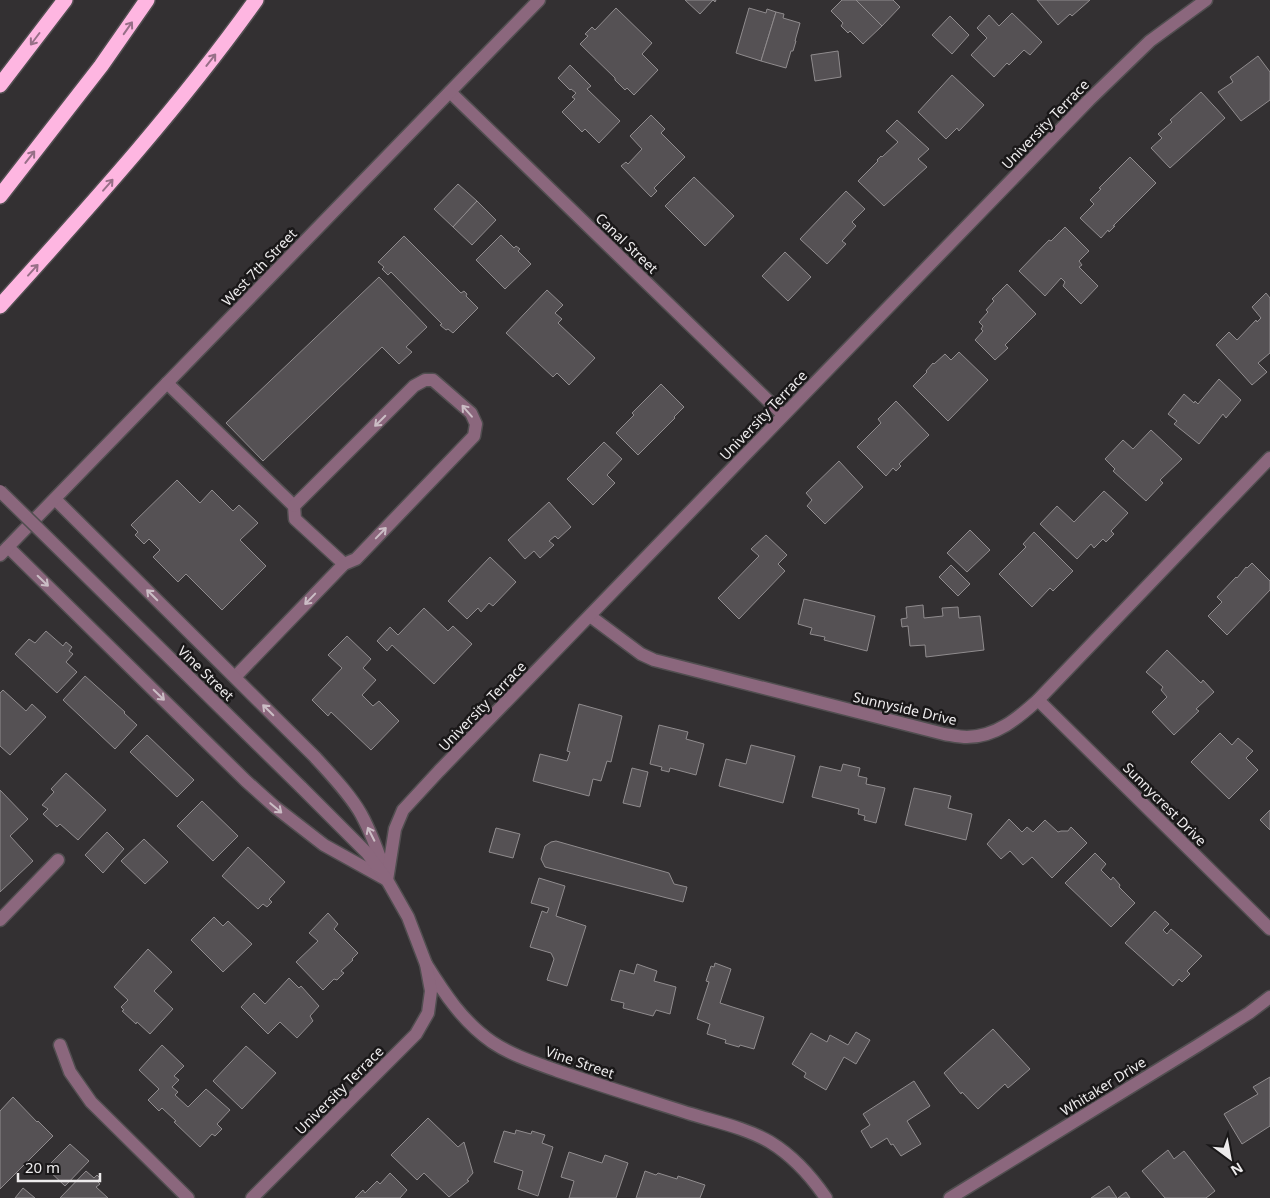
<svg xmlns="http://www.w3.org/2000/svg" width="1270" height="1198" font-family="'Noto Sans',sans-serif">
	<style>
		.building { fill: #555154; stroke: #908c8e }
		.lines { fill: none; stroke-linecap: round; stroke-linejoin: round }
		.service-casing { stroke: #514e50; stroke-width: 15 }
		.minor-casing { stroke: #514e50; stroke-width: 15 }
		.tertiary-casing { stroke: #514e50; stroke-width: 15 }
		.motorway-casing { stroke: #514e50; stroke-width: 18 }
		.service { stroke: #8b677d; stroke-width: 12 }
		.minor { stroke: #8b677d; stroke-width: 12 }
		.tertiary { stroke: #8b677d; stroke-width: 12 }
		.motorway { stroke: #feb6e1; stroke-width: 15 }
		.tertiary-bridge-casing { stroke: #514e50; stroke-width: 15; stroke-linecap: butt }
		.tertiary-bridge { stroke: #8b677d; stroke-width: 12 }
		.oneway { stroke: #976f87 }
		.oneway2 { stroke: #cbbdc5 }
		.labels { text-anchor: middle; dominant-baseline: central; stroke-width: 5; stroke-linejoin: round; paint-order: stroke }
		.street-label { font-size: 14px; fill: #edebec; stroke: #1a1819 }
	</style>
	<rect width="100%" height="100%" fill="#333032"/>
	<g class="building">
		<polygon points="685,0 716,0 715,2 713,0 700,14"/>
		<polygon points="842,0 856,0 882,26 863,44 850,31 848,33 841,26 843,23 831,11"/>
		<polygon points="856,0 893,0 900,7 882,26"/>
		<polygon points="1037,0 1090,0 1072,16 1070,14 1058,25"/>
		<polygon points="616,8 652,43 642,54 658,70 634,95 627,88 625,90 615,80 615,78 580,44 588,36 585,34 592,27 595,30"/>
		<polygon points="749,8 766,13 767,9 776,12 761,61 736,53"/>
		<polygon points="776,12 784,14 783,18 800,23 795,41 796,41 793,51 791,51 786,68 761,61"/>
		<polygon points="1012,13 1042,42 1030,55 1024,50 1009,65 1007,63 994,77 971,55 987,38 977,28 989,15 999,26"/>
		<polygon points="950,16 969,35 952,54 932,35"/>
		<polygon points="838,51 841,77 815,81 811,55"/>
		<polygon points="1258,56 1270,72 1270,100 1241,121 1218,92 1233,82 1230,77"/>
		<polygon points="570,65 591,86 587,89 620,121 599,143 585,129 582,132 562,112 575,99 572,97 576,93 571,89 570,90 558,78"/>
		<polygon points="952,75 984,105 959,131 957,128 946,139 918,112"/>
		<polygon points="1201,92 1225,118 1170,168 1151,148 1162,138 1158,134 1172,122 1170,120"/>
		<polygon points="651,115 665,129 661,133 685,157 654,188 657,191 651,197 621,166 626,162 628,164 642,149 630,136"/>
		<polygon points="897,120 929,149 918,159 927,167 884,206 858,181 878,161 877,160 881,156 882,157 898,142 886,131"/>
		<polygon points="1130,157 1156,183 1113,226 1115,226 1109,232 1108,230 1101,238 1080,218 1094,204 1090,200 1101,189 1099,188"/>
		<polygon points="694,177 734,216 705,246 665,206"/>
		<polygon points="458,184 477,201 453,227 434,209"/>
		<polygon points="846,191 865,209 852,222 856,226 842,241 846,244 827,264 800,239"/>
		<polygon points="477,201 496,220 472,245 453,227"/>
		<polygon points="1065,227 1089,251 1079,261 1082,265 1079,267 1098,286 1081,304 1063,286 1065,282 1061,278 1045,296 1019,271 1049,240 1051,241"/>
		<polygon points="501,235 514,248 516,246 520,249 518,251 531,264 505,289 476,260"/>
		<polygon points="404,236 461,293 464,291 467,294 466,296 478,308 453,333 448,329 446,330 440,325 442,324 391,272 388,275 382,269 384,267 378,262"/>
		<polygon points="785,252 811,277 788,301 762,276"/>
		<polygon points="379,277 427,327 406,347 412,352 399,364 382,347 263,461 226,423"/>
		<polygon points="1007,284 1036,314 1005,345 1008,348 995,360 975,340 983,331 981,329 983,326 979,322 988,312 986,310 994,301 992,299"/>
		<polygon points="547,290 563,305 555,313 562,319 558,323 595,358 569,385 557,373 553,377 506,333"/>
		<polygon points="1266,293 1270,298 1270,353 1258,363 1267,372 1252,385 1216,345 1229,332 1237,340 1256,320 1257,322 1261,318 1252,307"/>
		<polygon points="959,352 988,380 948,421 913,386 927,372 926,371 933,363 934,364 945,354 951,360"/>
		<polygon points="1219,379 1241,400 1226,418 1223,414 1199,444 1174,424 1177,421 1168,414 1184,394 1194,403 1195,401 1198,404"/>
		<polygon points="661,384 684,407 674,417 675,418 638,455 616,433 634,415 632,413"/>
		<polygon points="896,401 929,435 899,464 901,466 896,471 893,468 886,476 857,447 881,423 878,419"/>
		<polygon points="1151,430 1182,459 1160,480 1163,483 1146,501 1113,471 1115,469 1105,459 1123,440 1133,449"/>
		<polygon points="604,442 622,459 607,475 615,483 593,505 567,479"/>
		<polygon points="839,461 863,487 825,524 807,506 812,500 806,493"/>
		<polygon points="177,480 200,503 212,490 233,511 239,505 258,523 240,540 266,566 222,610 186,574 178,582 153,557 160,550 149,539 144,544 135,535 138,532 131,525"/>
		<polygon points="1104,491 1128,513 1111,531 1114,534 1106,542 1103,539 1094,548 1091,544 1077,559 1040,524 1057,506 1074,522"/>
		<polygon points="549,502 571,527 558,539 555,536 549,541 554,545 540,558 534,551 525,559 508,540"/>
		<polygon points="970,530 990,550 967,572 947,553"/>
		<polygon points="1034,532 1073,571 1053,591 1050,588 1032,607 999,574 1026,547 1023,544"/>
		<polygon points="766,535 787,555 778,564 785,571 739,619 718,598 759,556 751,549"/>
		<polygon points="490,557 516,582 493,606 489,603 481,612 478,608 467,619 448,601"/>
		<polygon points="1252,563 1270,581 1270,590 1227,635 1208,616 1222,602 1217,597 1236,577 1237,578 1246,567 1247,568"/>
		<polygon points="951,565 970,584 958,596 939,577"/>
		<polygon points="804,599 875,616 867,651 824,640 825,637 810,634 812,628 798,624"/>
		<polygon points="923,605 924,618 943,616 942,608 958,607 959,618 980,616 984,650 926,657 925,645 910,646 908,626 902,627 901,619 907,618 906,607"/>
		<polygon points="424,608 448,631 453,626 472,644 434,684 392,645 387,651 377,641 390,627 398,635"/>
		<polygon points="46,631 63,646 66,642 72,647 69,651 73,654 66,662 77,672 57,693 15,654 29,639 35,643"/>
		<polygon points="347,636 371,659 363,668 376,680 362,695 373,706 379,701 399,721 371,750 331,712 328,716 312,700 342,668 328,655"/>
		<polygon points="1167,650 1201,683 1203,680 1214,692 1196,709 1199,711 1174,735 1152,712 1167,697 1161,690 1163,687 1146,672"/>
		<polygon points="85,676 125,712 124,713 137,725 115,749 63,700"/>
		<polygon points="3,690 26,711 32,704 46,717 10,755 0,746 0,693"/>
		<polygon points="579,704 622,716 611,762 607,761 601,781 593,779 589,796 533,781 540,754 567,761 570,752 567,751"/>
		<polygon points="659,725 688,732 686,739 704,744 696,775 670,768 669,772 661,770 662,767 650,764"/>
		<polygon points="1220,733 1232,745 1238,738 1253,751 1246,758 1258,770 1229,799 1191,762"/>
		<polygon points="147,735 194,780 177,797 130,752"/>
		<polygon points="751,745 795,756 783,803 719,786 726,759 746,764"/>
		<polygon points="843,764 860,768 858,776 867,778 866,784 885,788 876,823 864,820 865,816 858,814 859,809 812,797 820,766 841,771"/>
		<polygon points="632,768 648,772 640,807 623,803"/>
		<polygon points="66,773 106,810 78,840 60,824 57,827 43,814 48,809 42,805 54,792 51,789"/>
		<polygon points="914,788 951,796 948,808 972,814 966,840 905,825"/>
		<polygon points="0,790 28,819 10,836 33,861 0,892"/>
		<polygon points="202,801 238,836 213,861 177,826"/>
		<polygon points="1270,810 1270,830 1260,820"/>
		<polygon points="1009,819 1022,832 1027,827 1033,832 1045,820 1058,832 1061,831 1068,831 1071,827 1087,843 1052,878 1032,857 1023,865 1010,851 1001,859 987,844"/>
		<polygon points="496,828 520,834 513,858 489,852"/>
		<polygon points="107,832 124,849 103,873 85,855"/>
		<polygon points="144,839 168,862 145,884 121,861"/>
		<polygon points="556,841 669,873 674,884 687,887 683,902 545,867 541,859 545,846 551,842"/>
		<polygon points="248,847 285,882 269,899 272,902 267,907 263,904 258,909 222,876"/>
		<polygon points="1095,853 1106,864 1101,870 1111,880 1113,877 1120,885 1119,887 1135,903 1111,927 1065,883"/>
		<polygon points="539,878 565,886 556,916 586,926 567,986 547,980 554,959 551,953 530,947 542,911 547,913 549,908 531,903"/>
		<polygon points="1155,911 1169,924 1163,930 1167,934 1171,929 1202,956 1187,971 1190,974 1182,982 1179,979 1173,986 1125,943"/>
		<polygon points="328,913 338,924 334,929 358,953 352,959 353,960 341,971 344,973 337,980 334,979 323,990 296,962 318,941 309,933"/>
		<polygon points="214,917 223,926 228,921 252,944 223,972 191,940"/>
		<polygon points="148,949 172,972 154,991 173,1009 150,1034 137,1022 136,1024 122,1011 124,1010 121,1007 128,1000 114,987"/>
		<polygon points="715,963 731,969 720,1003 764,1017 754,1049 740,1045 739,1047 725,1043 726,1040 707,1034 710,1024 697,1019 709,982 706,981 711,966 714,967"/>
		<polygon points="637,964 657,971 654,981 676,987 670,1014 656,1010 653,1016 623,1008 624,1003 611,1000 620,970 634,974"/>
		<polygon points="289,978 299,988 301,986 319,1006 310,1016 313,1021 297,1038 280,1022 268,1034 241,1007 254,993 265,1004"/>
		<polygon points="993,1029 1030,1069 1008,1088 1005,1084 978,1109 962,1092 961,1094 944,1073"/>
		<polygon points="856,1032 870,1040 856,1064 844,1057 826,1090 804,1077 806,1073 792,1064 811,1033 827,1042 830,1035 848,1045"/>
		<polygon points="162,1045 184,1066 174,1076 179,1080 172,1087 178,1092 175,1095 188,1107 206,1089 230,1110 217,1124 222,1129 215,1136 212,1134 200,1147 174,1122 176,1121 162,1108 159,1111 148,1100 159,1089 139,1070"/>
		<polygon points="246,1046 276,1073 242,1109 213,1081"/>
		<polygon points="1270,1077 1270,1126 1242,1144 1224,1114 1258,1094 1253,1087"/>
		<polygon points="914,1081 930,1106 907,1121 921,1144 901,1156 893,1144 891,1145 887,1138 871,1148 861,1131 870,1125 863,1114"/>
		<polygon points="13,1097 37,1122 38,1121 53,1136 0,1189 0,1111"/>
		<polygon points="428,1118 458,1147 464,1142 473,1173 467,1180 469,1181 449,1197 424,1173 417,1180 391,1155"/>
		<polygon points="516,1130 531,1134 532,1131 545,1135 542,1143 553,1147 538,1196 518,1189 523,1171 494,1162 504,1131 515,1134"/>
		<polygon points="70,1144 89,1161 65,1186 46,1168"/>
		<polygon points="1168,1150 1174,1159 1184,1151 1215,1191 1206,1198 1165,1198 1142,1171"/>
		<polygon points="569,1152 602,1163 605,1155 628,1163 616,1198 569,1198 574,1181 561,1177"/>
		<polygon points="86,1171 94,1178 97,1175 100,1178 97,1181 100,1184 96,1187 108,1198 60,1198"/>
		<polygon points="645,1171 656,1175 658,1173 677,1179 678,1176 705,1185 700,1198 636,1198"/>
		<polygon points="390,1173 407,1190 400,1198 355,1198 363,1190 365,1193 377,1181 380,1184"/>
		<polygon points="1109,1186 1117,1198 1091,1198"/>
		<polygon points="23,1188 35,1198 15,1198"/>
		<polygon points="1126,1192 1130,1198 1118,1198"/>
	</g>
	<g class="lines">
		<defs>
			<g id="service">
				<polyline points="167,383 294,506 295,519 344,564"/>
				<polyline points="235,677 344,564 356,559 474,436 476,424 471,413 433,380 425,380 414,386 294,506"/>
				<polyline points="0,920 58,860"/>
			</g>
			<g id="minor">
				<polyline points="450,92 783,415"/>
				<path d="M 55,499 L 315,757 C 331,775 349,793 361,814 C 372,834 379,854 386,875"/>
				<polyline points="8,547 246,781 275,807 324,845 387,880"/>
				<path d="M 590,616 L 641,654 L 654,660 L 944,734 C 951,735 960,737 967,737 C 996,737 1018,718 1038,700 L 1270,458"/>
				<polyline points="1038,700 1270,929"/>
				<polyline points="387,880 395,829 403,810 439,771 1089,100 1150,41 1206,0"/>
				<path d="M 426,964 C 444,993 463,1022 492,1042 C 511,1055 536,1063 558,1071 C 602,1086 647,1100 691,1114 C 717,1122 746,1128 770,1142 C 793,1156 811,1176 826,1198"/>
				<polyline points="60,1045 70,1072 91,1102 188,1198"/>
				<polyline points="950,1198 1197,1046 1249,1013 1270,997"/>
			</g>
			<g id="tertiary">
				<polyline points="0,555 539,0"/>
				<polyline points="252,1198 416,1034 428,1013 431,991 426,964 408,917 387,880 367,853 301,787"/>
			</g>
			<g id="motorway">
				<polyline points="0,85 65,0"/>
				<polyline points="0,196 101,66 147,0"/>
				<path d="M 0,306 C 89,207 179,108 256,0"/>
			</g>
		</defs>
		<use href="#service" class="service-casing"/>
		<use href="#minor" class="minor-casing"/>
		<use href="#tertiary" class="tertiary-casing"/>
		<use href="#motorway" class="motorway-casing"/>
		<use href="#service" class="service"/>
		<use href="#minor" class="minor"/>
		<use href="#tertiary" class="tertiary"/>
		<use href="#motorway" class="motorway"/>
		<defs>
			<polyline id="tertiary-bridge" points="0,491 301,787"/>
		</defs>
		<use href="#tertiary-bridge" class="tertiary-bridge-casing"/>
		<use href="#tertiary-bridge" class="tertiary-bridge"/>
	</g>
	<defs><path id="oneway-shaft" d="M-6 0H5M1.5-3L5.5 0L1.5 3" fill="none" stroke-width="1.6" stroke-linecap="round" stroke-linejoin="round" transform="scale(1.25)"/></defs>
	<g class="oneway">
		<use href="#oneway-shaft" transform="translate(128 28) rotate(-55)"/>
		<use href="#oneway-shaft" transform="translate(35 39) rotate(127)"/>
		<use href="#oneway-shaft" transform="translate(211 60) rotate(-52)"/>
		<use href="#oneway-shaft" transform="translate(30 157) rotate(-52)"/>
		<use href="#oneway-shaft" transform="translate(108 185) rotate(-49)"/>
		<use href="#oneway-shaft" transform="translate(33 270) rotate(-48)"/>
	</g>
	<g class="oneway2">
		<use href="#oneway-shaft" transform="translate(467 411) rotate(-131)"/>
		<use href="#oneway-shaft" transform="translate(380 421) rotate(135)"/>
		<use href="#oneway-shaft" transform="translate(381 533) rotate(-46)"/>
		<use href="#oneway-shaft" transform="translate(43 581) rotate(44)"/>
		<use href="#oneway-shaft" transform="translate(152 595) rotate(-135)"/>
		<use href="#oneway-shaft" transform="translate(310 599) rotate(134)"/>
		<use href="#oneway-shaft" transform="translate(159 695) rotate(44)"/>
		<use href="#oneway-shaft" transform="translate(268 710) rotate(-135)"/>
		<use href="#oneway-shaft" transform="translate(276 808) rotate(40)"/>
		<use href="#oneway-shaft" transform="translate(371 834) rotate(-117)"/>
	</g>
	<g class="labels">
		<g class="street-label">
			<text transform="translate(1045 124) rotate(-46)">University Terrace</text>
			<text transform="translate(627 243) rotate(44)">Canal Street</text>
			<text transform="translate(259 267) rotate(-46)">West 7th Street</text>
			<text transform="translate(763 415) rotate(-46)">University Terrace</text>
			<text transform="translate(206 673) rotate(44)">Vine Street</text>
			<text transform="translate(482 706) rotate(-46)">University Terrace</text>
			<text transform="translate(905 708) rotate(13)">Sunnyside Drive</text>
			<text transform="translate(1165 804) rotate(45)">Sunnycrest Drive</text>
			<text transform="translate(580 1062) rotate(19)">Vine Street</text>
			<text transform="translate(1103 1086) rotate(-32)">Whitaker Drive</text>
			<text transform="translate(339 1090) rotate(-45)">University Terrace</text>
		</g>
	</g>
	<g transform="translate(1230 1158) rotate(148)" stroke="#1a1819" stroke-width="4" paint-order="stroke">
	<path d="M0-4L9 19L0 12L-9 19Z" fill="#edebec"/>
	<text y="-8" font-size="14" font-weight="bold" text-anchor="middle" fill="#edebec">N</text>
	</g>
	<path d="M18 1173v8h82v-8" fill="none" stroke="#edebec" stroke-width="2.5"/>
	<text x="25" y="1173" font-size="15" fill="#edebec" stroke="#1a1819" stroke-width="4" paint-order="stroke">20 m</text>
</svg>
